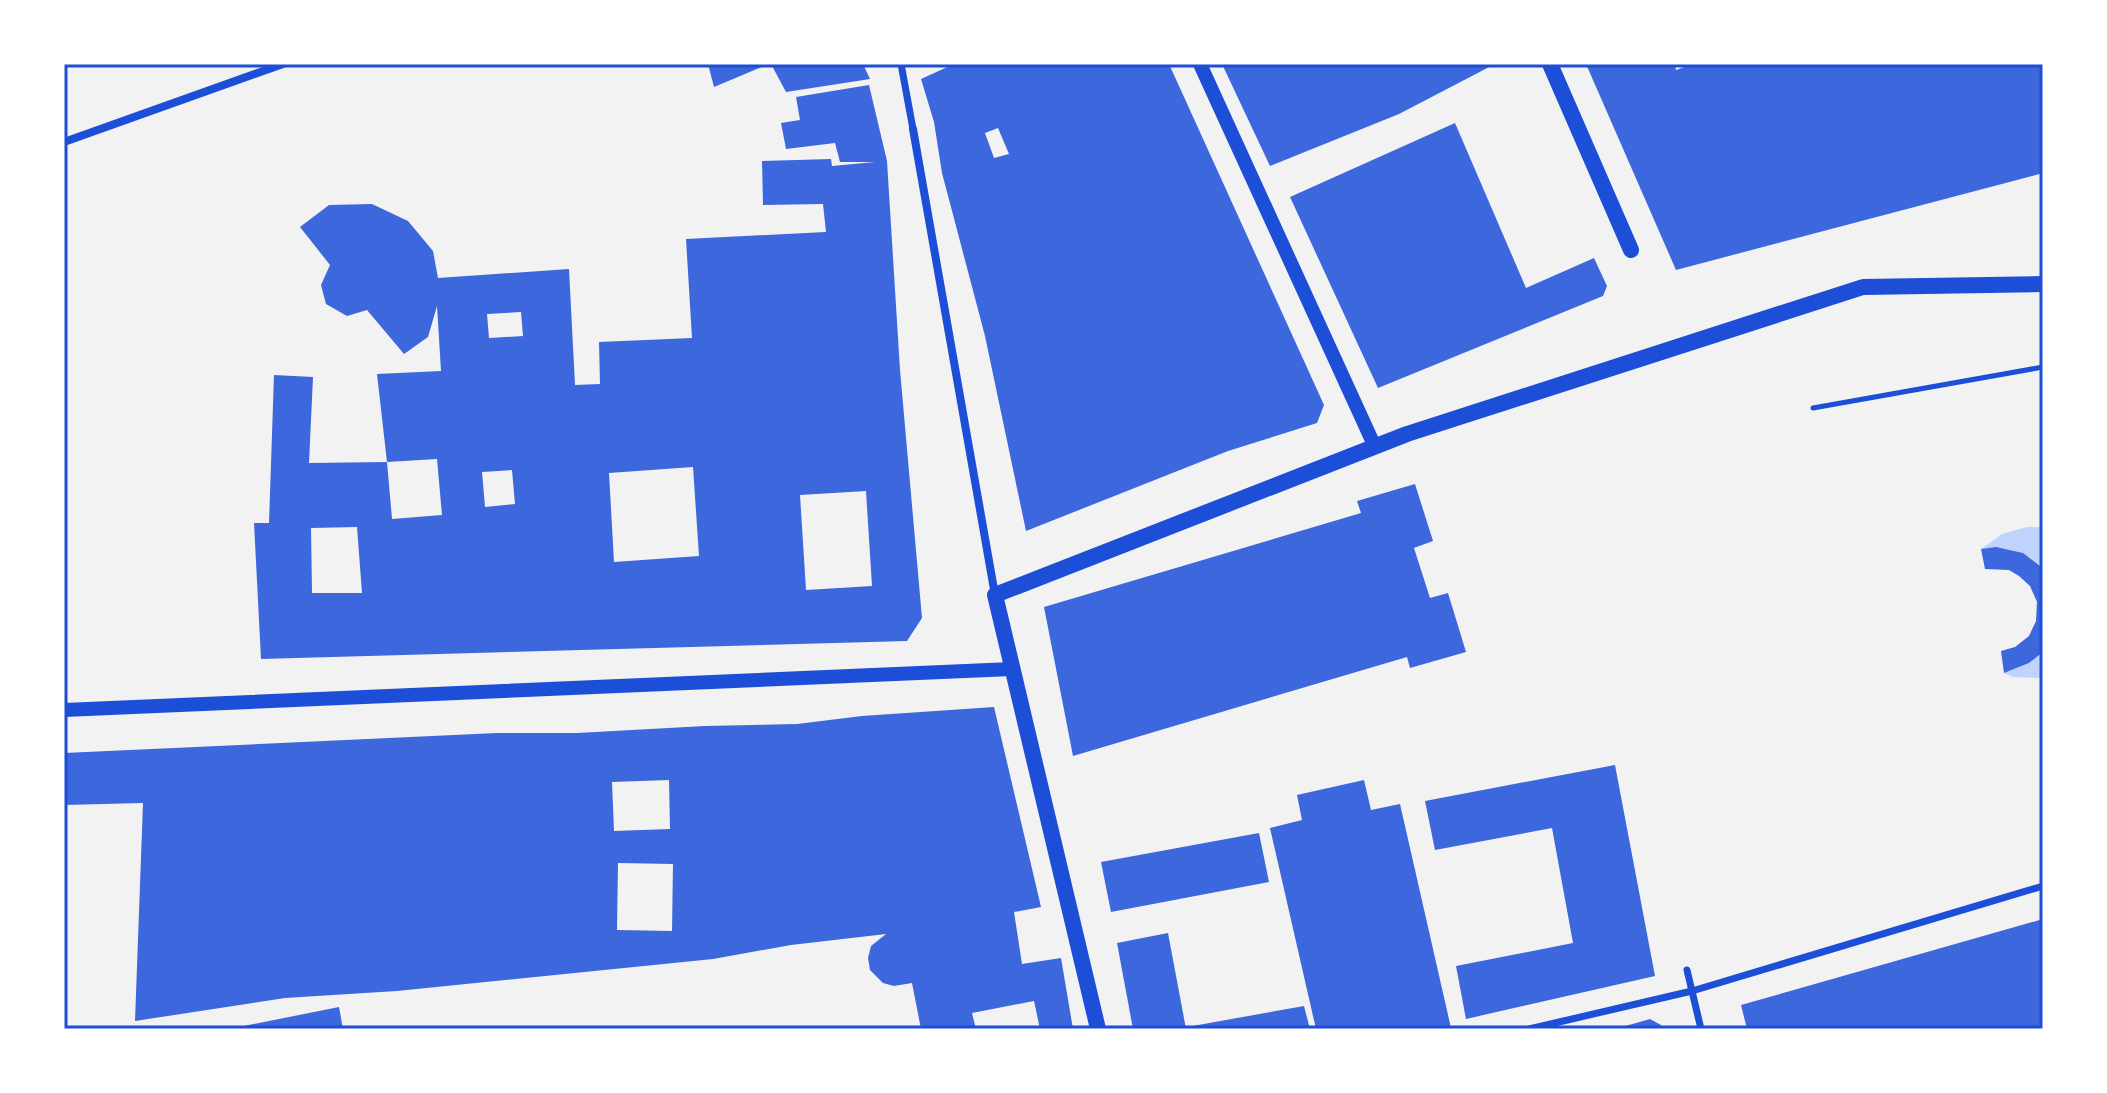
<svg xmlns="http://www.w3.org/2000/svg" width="2107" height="1093" font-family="Jost,sans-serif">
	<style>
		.water { fill: #bfd3fe }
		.building { fill: #3d67dc; fill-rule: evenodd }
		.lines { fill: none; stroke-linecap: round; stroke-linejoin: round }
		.path { stroke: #1d4ed8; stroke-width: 5 }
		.pedestrian { stroke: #1d4ed8; stroke-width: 7 }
		.minor { stroke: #1d4ed8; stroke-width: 8 }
		.tertiary { stroke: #1d4ed8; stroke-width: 14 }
		.secondary { stroke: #1d4ed8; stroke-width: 16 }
		.neatline { fill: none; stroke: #1d4ed8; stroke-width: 3 }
	</style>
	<rect width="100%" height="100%" fill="#f2f2f2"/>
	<g class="water">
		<path d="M 2027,527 L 2043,527 L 2043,568 C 2025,551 2006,546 1981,549 L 2002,534 Z"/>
		<polygon points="2043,652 2043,678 2013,677 2004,673 2029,663"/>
	</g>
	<g class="building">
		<polygon points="708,64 769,64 714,87"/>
		<polygon points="771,64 863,64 870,79 786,92"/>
		<path d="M 954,64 L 1169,64 L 1324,405 L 1317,423 L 1228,451 L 1026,531 L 985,336 L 942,173 L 934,122 L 921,79 ZM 998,128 L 1009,154 L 994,158 L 985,133 Z"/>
		<polygon points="1222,64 1495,64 1399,114 1270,166"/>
		<polygon points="1586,64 1675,64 1676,70 1693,64 2043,64 2043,173 1676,270"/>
		<path d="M 869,85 L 887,161 L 900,370 L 922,618 L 907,641 L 261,659 L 254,523 L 269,523 L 274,375 L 313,377 L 309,463 L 387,462 L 377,374 L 441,371 L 437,306 L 428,337 L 404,354 L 367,310 L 347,316 L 326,304 L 321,285 L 330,265 L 300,227 L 329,205 L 372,204 L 408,221 L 433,251 L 438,278 L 569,269 L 575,385 L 600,384 L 599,342 L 692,338 L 686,239 L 826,232 L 823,204 L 763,205 L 762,161 L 831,159 L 832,166 L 875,162 L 840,162 L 835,143 L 786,149 L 781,123 L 800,120 L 796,97 ZM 521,312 L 523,336 L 489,338 L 487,314 ZM 437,459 L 442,515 L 392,519 L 387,462 ZM 693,467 L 699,556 L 614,562 L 609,473 ZM 512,470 L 515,504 L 485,507 L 482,472 ZM 866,491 L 872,586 L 806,590 L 800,495 ZM 357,527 L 362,593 L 312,593 L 311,528 Z"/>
		<polygon points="1455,123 1526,288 1594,258 1607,286 1603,296 1378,388 1290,197"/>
		<polygon points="1415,484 1433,541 1414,548 1430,598 1448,593 1466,652 1410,668 1407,657 1073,756 1044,607 1361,513 1357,501"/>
		<polygon points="1996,547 2023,553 2043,568 2043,652 2029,663 2004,673 2001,651 2015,647 2029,636 2036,621 2037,602 2030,586 2019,576 2009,570 1985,569 1981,549"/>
		<path d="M 994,707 L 1041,907 L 1014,912 L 1022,964 L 1061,958 L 1073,1029 L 1040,1029 L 1034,1001 L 972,1013 L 976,1029 L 921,1029 L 912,983 L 894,986 L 883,983 L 870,970 L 868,958 L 871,946 L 886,934 L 791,945 L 713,959 L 397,991 L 285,998 L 135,1021 L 143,803 L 64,805 L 64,753 L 497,733 L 577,733 L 705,726 L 797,724 L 862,716 ZM 669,780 L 670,829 L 614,831 L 612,782 ZM 618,863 L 673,864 L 672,931 L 617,930 Z"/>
		<polygon points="1615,765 1655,976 1466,1019 1456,966 1573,943 1552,828 1435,850 1425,801"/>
		<polygon points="1364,780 1371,810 1400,804 1451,1028 1316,1029 1270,828 1302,820 1297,795"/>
		<polygon points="1259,833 1269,882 1111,912 1101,862"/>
		<polygon points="2043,919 2043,1029 1747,1029 1741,1005"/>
		<polygon points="1168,933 1186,1029 1133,1029 1117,943"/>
		<polygon points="1304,1006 1310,1029 1187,1029 1187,1027"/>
		<polygon points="339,1007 343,1029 234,1029 234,1028"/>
		<polygon points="1650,1019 1661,1025 1662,1029 1615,1029"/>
	</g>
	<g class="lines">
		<polyline class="path" points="1813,408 2043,367"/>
		<g class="pedestrian">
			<polyline points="901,64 913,129"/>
			<polyline points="1687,970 1701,1029"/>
			<polyline points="1529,1029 1692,991 2043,886"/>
		</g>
		<g class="minor">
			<polyline points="913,129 995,595"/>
			<polyline points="64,142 283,64"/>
		</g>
		<g class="tertiary">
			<polyline points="1200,64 1375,447"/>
			<polyline points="64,710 1012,669"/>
		</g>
		<g class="secondary">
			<polyline points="1550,64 1631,250"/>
			<polyline points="1098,1029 995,595 1407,434 1863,287 2043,284"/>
		</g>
	</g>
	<rect width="2107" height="1093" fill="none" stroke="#ffffff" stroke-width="132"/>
	<rect x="66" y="66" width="1975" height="961" class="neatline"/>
</svg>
